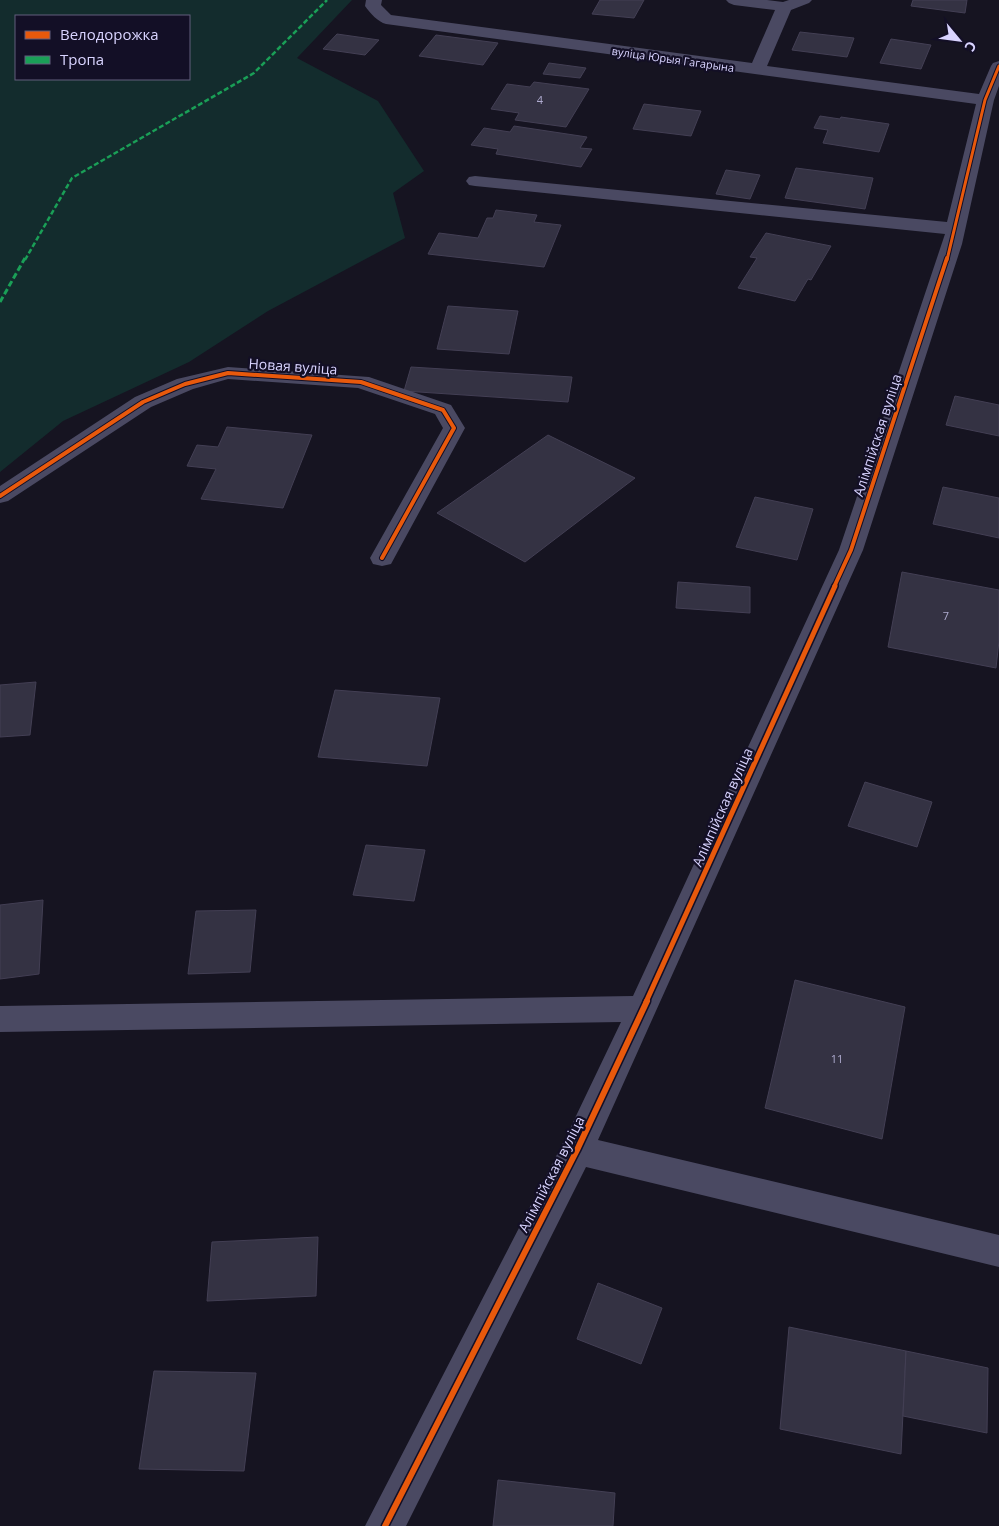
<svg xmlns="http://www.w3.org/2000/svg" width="999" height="1526" font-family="'Open Sans',sans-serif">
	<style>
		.green { fill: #132c2d; fill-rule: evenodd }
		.building { fill: #343243; stroke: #433f54 }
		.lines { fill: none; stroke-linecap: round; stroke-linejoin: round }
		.minor { fill: #4a4962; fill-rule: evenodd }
		.quiet-far1 { stroke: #1a9f57; stroke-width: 2.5; stroke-dasharray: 5 2.5; stroke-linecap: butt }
		.quiet { stroke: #1a9f57; stroke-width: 3; stroke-dasharray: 6 3; stroke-linecap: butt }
		.cycleway-far3-casing { stroke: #130f26; stroke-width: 5 }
		.cycleway-far2-casing { stroke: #130f26; stroke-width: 6 }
		.cycleway-far1-casing { stroke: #130f26; stroke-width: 8 }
		.cycleway-casing { stroke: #130f26; stroke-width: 9 }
		.cycleway-far3 { stroke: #e8590c; stroke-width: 3 }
		.cycleway-far2 { stroke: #e8590c; stroke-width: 4 }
		.cycleway-far1 { stroke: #e8590c; stroke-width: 5 }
		.cycleway { stroke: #e8590c; stroke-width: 6 }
		.labels { text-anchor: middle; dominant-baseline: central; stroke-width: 4.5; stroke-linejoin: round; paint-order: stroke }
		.far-street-label { font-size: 11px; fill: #d9d4ff; stroke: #130f26 }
		.number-label { font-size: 11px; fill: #b0acd0 }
		.street-label { font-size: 14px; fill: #d9d4ff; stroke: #130f26 }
	</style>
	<rect width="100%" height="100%" fill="#161421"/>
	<path class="green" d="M 0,0 L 352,0 L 297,58 L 378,101 L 424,171 L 393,193 L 405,238 L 268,311 L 189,362 L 63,421 L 0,472 ZM 16,16 L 189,16 L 189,79 L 16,79 Z"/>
	<g class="building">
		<polygon points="600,0 644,0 634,18 592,14"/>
		<polygon points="913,0 967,0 965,13 911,6"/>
		<polygon points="800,32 854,38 847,57 792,50"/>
		<polygon points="337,34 379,40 365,55 323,49"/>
		<polygon points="436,35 498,43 483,65 419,56"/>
		<polygon points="891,39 931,45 921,69 880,63"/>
		<polygon points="549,63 586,68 580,78 543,74"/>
		<polygon points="534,82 589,89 566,127 515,120 519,113 491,109 507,84 530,87"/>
		<polygon points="644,104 701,111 691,136 633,129"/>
		<polygon points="820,116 840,119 841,117 889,124 879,152 823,143 828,130 814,128"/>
		<polygon points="514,126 587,137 580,148 592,149 581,167 496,154 498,149 471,145 484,128 510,132"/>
		<polygon points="796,168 873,178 865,209 785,198"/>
		<polygon points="726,170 760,175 750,199 716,194"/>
		<polygon points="496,210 537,215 534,222 561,225 544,267 428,254 439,233 478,238 487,218 493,218"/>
		<polygon points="766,233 831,246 811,280 808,279 795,301 738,288 757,258 750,257"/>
		<polygon points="448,306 518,311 509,354 437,349"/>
		<polygon points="411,367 572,377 568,402 404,391"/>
		<polygon points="955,396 999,405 999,436 946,425"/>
		<polygon points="227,427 312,435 283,508 201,499 216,469 187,466 197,445 218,447"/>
		<polygon points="548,435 635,478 525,562 437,513"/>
		<polygon points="943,487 999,498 999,538 933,524"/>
		<polygon points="755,497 813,509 797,560 736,547"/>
		<polygon points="902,572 999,590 999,641 996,668 888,647"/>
		<polygon points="678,582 750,587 750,613 676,608"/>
		<polygon points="36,682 30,735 0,737 0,685"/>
		<polygon points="335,690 440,698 427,766 318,757"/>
		<polygon points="865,782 932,802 917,847 848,826"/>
		<polygon points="366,845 425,850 414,901 353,895"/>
		<polygon points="43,900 39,974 0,979 0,905"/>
		<polygon points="256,910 250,972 188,974 196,911"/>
		<polygon points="795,980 905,1007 882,1139 765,1108"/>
		<polygon points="318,1237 316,1296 207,1301 212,1242"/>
		<polygon points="598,1283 662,1308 641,1364 577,1339"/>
		<polygon points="789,1327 906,1351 901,1454 780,1429"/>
		<polygon points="906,1351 988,1368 987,1433 903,1416"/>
		<polygon points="154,1371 256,1373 244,1471 139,1469"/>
		<polygon points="498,1480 615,1493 613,1526 493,1526"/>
	</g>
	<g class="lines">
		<g class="minor">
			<path d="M 366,0 L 382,0 L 381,5 L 391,15 L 752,63 L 775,10 L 734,5 L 729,3 L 726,0 L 767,0 L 783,2 L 789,0 L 812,0 L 809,3 L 791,10 L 767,66 L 979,94 L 991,66 L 993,63 L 999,61 L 999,86 L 994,100 L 962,244 L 863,550 L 598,1140 L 999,1235 L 999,1267 L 586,1167 L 406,1526 L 365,1526 L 565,1139 L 621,1022 L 0,1032 L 0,1006 L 633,996 L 839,550 L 945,234 L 475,186 L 469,185 L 466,181 L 469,177 L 475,176 L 947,222 L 976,104 L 386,24 C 378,22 370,13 365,6 Z"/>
			<polygon points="228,367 369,377 451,405 465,428 391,564 382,566 373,564 370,558 443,428 435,414 358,388 228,379 193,389 151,407 8,501 0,503 0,486 135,397 177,379"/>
		</g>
		<polyline class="quiet-far1" points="25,260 72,178 254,73 327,0"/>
		<polyline class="quiet" points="0,302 25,258"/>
		<defs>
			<polyline id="cycleway-far3" points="947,260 985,100 999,66"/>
			<g id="cycleway-far2">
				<polyline points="0,496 143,402 185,384 228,373 361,382 443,410 454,428 382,558"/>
				<polyline points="834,587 851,550 947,258"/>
			</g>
			<polyline id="cycleway-far1" points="646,1002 835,586"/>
			<polyline id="cycleway" points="385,1526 577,1150 647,1001"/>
		</defs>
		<use href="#cycleway-far3" class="cycleway-far3-casing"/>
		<use href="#cycleway-far2" class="cycleway-far2-casing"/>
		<use href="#cycleway-far1" class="cycleway-far1-casing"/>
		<use href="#cycleway" class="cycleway-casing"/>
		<use href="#cycleway-far3" class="cycleway-far3"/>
		<use href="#cycleway-far2" class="cycleway-far2"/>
		<use href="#cycleway-far1" class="cycleway-far1"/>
		<use href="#cycleway" class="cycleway"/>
	</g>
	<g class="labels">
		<g class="far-street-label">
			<text transform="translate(673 59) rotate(8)">вуліца Юрыя Гагарына</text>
		</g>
		<g class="number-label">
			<text x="540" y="99">4</text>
			<text x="946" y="615">7</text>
			<text x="837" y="1058">11</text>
		</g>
		<g class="street-label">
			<text transform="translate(293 366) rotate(4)">Новая вуліца</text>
			<text transform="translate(877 435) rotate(-72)">Алімпійская вуліца</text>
			<text transform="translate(722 807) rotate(-66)">Алімпійская вуліца</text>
			<text transform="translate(551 1174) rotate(-63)">Алімпійская вуліца</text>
		</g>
	</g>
	<rect x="15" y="15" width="175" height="65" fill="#130f26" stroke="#625e7d"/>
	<rect x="25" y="31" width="25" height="8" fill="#e8590c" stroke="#625e7d"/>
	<text x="60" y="40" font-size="15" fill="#d9d4ff">Велодорожка</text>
	<rect x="25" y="56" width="25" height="8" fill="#1a9f57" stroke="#625e7d"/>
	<text x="60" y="65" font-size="15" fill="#d9d4ff">Тропа</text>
	<g transform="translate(959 40) rotate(119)" stroke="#130f26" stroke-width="4" paint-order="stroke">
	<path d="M0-4L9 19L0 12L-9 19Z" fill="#d9d4ff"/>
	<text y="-8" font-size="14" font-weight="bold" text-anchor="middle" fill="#d9d4ff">С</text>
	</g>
</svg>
